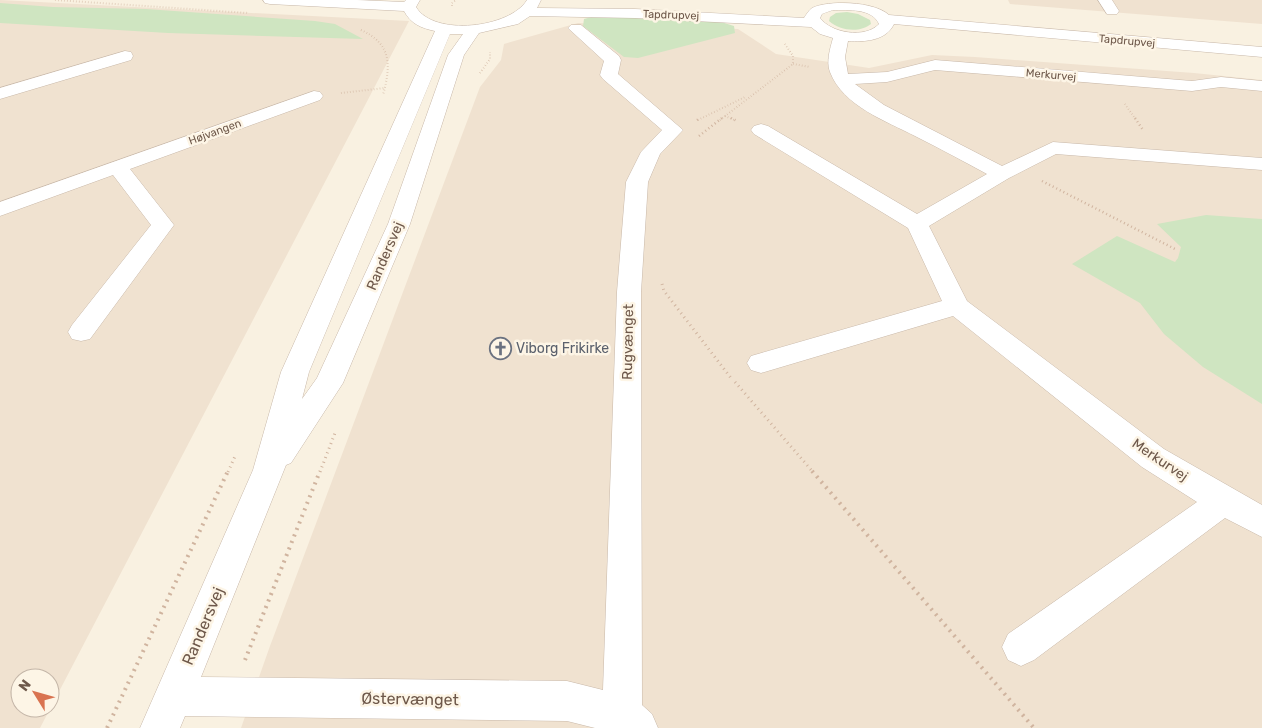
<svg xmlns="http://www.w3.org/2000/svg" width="1262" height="728" font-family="Rubik,sans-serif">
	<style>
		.residential { fill: #f0e2d0; fill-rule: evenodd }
		.green { fill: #cfe5c1 }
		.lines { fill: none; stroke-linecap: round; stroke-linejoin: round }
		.minor-casing { stroke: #c8b8a9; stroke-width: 1 }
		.path-far3 { stroke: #d0b49f; stroke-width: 2; stroke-dasharray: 0.5 2.5; stroke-linecap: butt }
		.path-far2 { stroke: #d0b49f; stroke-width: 2.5; stroke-dasharray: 1 3; stroke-linecap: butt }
		.path-far1 { stroke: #d0b49f; stroke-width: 3; stroke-dasharray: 1 4; stroke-linecap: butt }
		.path { stroke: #d0b49f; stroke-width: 4; stroke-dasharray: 2 5; stroke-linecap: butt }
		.minor { fill: #fff; fill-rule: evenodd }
		.labels { text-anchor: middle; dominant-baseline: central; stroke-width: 5; stroke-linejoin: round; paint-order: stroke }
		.far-street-label { font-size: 11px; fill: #6e584a; stroke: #fdf5e6 }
		.street-label { font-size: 14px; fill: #6e584a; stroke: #fdf5e6 }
		.worship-label { font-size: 14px; fill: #5b616d; stroke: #fdf5e6; text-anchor: start }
		.near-street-label { font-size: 16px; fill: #6e584a; stroke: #fdf5e6 }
	</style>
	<rect width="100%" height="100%" fill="#f9f1e1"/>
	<g class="residential">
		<path d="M 0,0 L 409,21 L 40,728 L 0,728 ZM 20,678 L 50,678 L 50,708 L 20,708 Z"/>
		<polygon points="1008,0 1262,0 1262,24 1010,4"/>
		<polygon points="578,23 738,29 776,54 869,68 932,55 975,57 1194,73 1262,80 1262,728 241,728 270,646 480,87 501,60 504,44"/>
	</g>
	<g class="green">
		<polygon points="0,3 53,7 146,9 315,21 335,24 363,39 168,33 0,23"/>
		<path d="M 847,12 L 858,14 L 870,20 L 871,24 C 860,33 840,31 829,21 L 830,17 L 836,13 Z"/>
		<polygon points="599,15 721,22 734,26 735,33 638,58 624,57 583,26 584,19"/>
		<polygon points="1206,215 1262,219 1262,404 1203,367 1164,334 1140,303 1072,264 1117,236 1175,262 1178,258 1181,247 1157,224"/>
	</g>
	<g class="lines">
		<defs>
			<g id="minor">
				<path d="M 263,0 L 357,0 L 404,2 L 406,0 L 420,0 L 416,7 C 434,37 510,28 527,0 L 541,0 L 537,8 L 635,9 L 804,18 C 806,15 809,10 812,8 C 828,0 874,1 889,15 L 1262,47 L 1262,57 L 894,24 C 886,41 865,42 848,41 L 845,57 L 848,74 L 887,72 L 935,60 L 1192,81 L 1221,77 L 1262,81 L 1262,91 L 1221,87 L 1192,91 L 935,70 L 887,82 L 855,84 L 884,105 L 1002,166 L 1053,142 L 1262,158 L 1262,170 L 1056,154 L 1009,178 L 929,226 L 967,301 L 1164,449 L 1262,505 L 1262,537 L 1225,518 L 1034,660 L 1021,666 L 1008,660 L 1002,647 L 1008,634 L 1197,502 L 1142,467 L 953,316 L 761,373 L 751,370 L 747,363 L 751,356 L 942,301 L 908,228 L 754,134 L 751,130 L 754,126 L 761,124 L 768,126 L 917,214 L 987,174 C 963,161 939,148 915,136 C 886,121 843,106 830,72 C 826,61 830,49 833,38 L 820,34 L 811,27 L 635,18 L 530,16 L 518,24 L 479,33 L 464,55 L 410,224 L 343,383 L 291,463 L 286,465 L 201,677 L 567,681 L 603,690 L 617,292 L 626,182 L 641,152 L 662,130 L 603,79 L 600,75 L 604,61 L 568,28 L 571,25 L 581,25 L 619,56 L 621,60 L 618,74 L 683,130 L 660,154 L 648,182 L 641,292 L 642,705 L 652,714 L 658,728 L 595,728 L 567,721 L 185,716 L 180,728 L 140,728 L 253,470 L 281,372 L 435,31 C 421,28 411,24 404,11 L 270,4 L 265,3 ZM 833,10 C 848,10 872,8 879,24 C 865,39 831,33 820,18 L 822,14 ZM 450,34 L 463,34 L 448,55 L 388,224 L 317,378 L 302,399 L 309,372 Z"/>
				<polygon points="1098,0 1112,0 1119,11 1117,14 1107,14"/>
				<polygon points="125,51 131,52 133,56 131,60 0,99 0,88"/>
				<polygon points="314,91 320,92 323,96 320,100 130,169 174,225 90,339 81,341 72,339 68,332 72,325 151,225 113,175 0,216 0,202"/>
			</g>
		</defs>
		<use href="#minor" class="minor-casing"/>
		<g class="path-far3">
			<polyline points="55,0 249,13"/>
			<polyline points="452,6 452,3 456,0"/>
			<path d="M 361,30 C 392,44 391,65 383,95"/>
			<polyline points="793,64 810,67"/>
			<polyline points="480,73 490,59 490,52"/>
			<polyline points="341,93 385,88"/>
			<polyline points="1125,104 1136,120"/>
			<polyline points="725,116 734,120"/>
			<polyline points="698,120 745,97"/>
			<polyline points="720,120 793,64 793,56 785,44"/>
		</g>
		<g class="path-far2">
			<polyline points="731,118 737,121"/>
			<polyline points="1135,118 1143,130"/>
			<polyline points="697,120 700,118"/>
			<polyline points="699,136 722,118"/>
			<polyline points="1042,181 1177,250"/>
		</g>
		<g class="path-far1">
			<polyline points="662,284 664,291 731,378"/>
			<polyline points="735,382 813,472"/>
			<polyline points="228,472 236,454"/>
			<polyline points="320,472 335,433"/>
		</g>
		<g class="path">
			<polyline points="812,471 1034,728"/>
			<polyline points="245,660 320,471"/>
			<polyline points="107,728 228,471"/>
		</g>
		<use href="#minor" class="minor"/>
	</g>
	<defs>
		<symbol id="church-ring" viewBox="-11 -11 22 22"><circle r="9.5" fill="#fdf5e6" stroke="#6b7280" stroke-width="1.5"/><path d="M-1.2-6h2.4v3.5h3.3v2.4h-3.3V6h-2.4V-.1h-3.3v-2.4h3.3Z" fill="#6b7280"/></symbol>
	</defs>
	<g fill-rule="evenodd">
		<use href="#church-ring" x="488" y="336" width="25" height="25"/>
	</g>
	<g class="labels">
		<g class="far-street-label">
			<text transform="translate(671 15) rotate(2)">Tapdrupvej</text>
			<text transform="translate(1127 41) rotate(5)">Tapdrupvej</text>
			<text transform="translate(1051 75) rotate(5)">Merkurvej</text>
			<text transform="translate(215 132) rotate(-20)">Højvangen</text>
		</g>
		<g class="street-label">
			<text transform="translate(385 256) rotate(-67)">Randersvej</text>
			<text transform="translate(628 342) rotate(-89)">Rugvænget</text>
			<text transform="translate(1160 460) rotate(34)">Merkurvej</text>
		</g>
		<g class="worship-label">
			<text x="516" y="348">Viborg Frikirke</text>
		</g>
		<g class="near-street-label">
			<text transform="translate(203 626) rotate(-67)">Randersvej</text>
			<text transform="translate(410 699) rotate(1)">Østervænget</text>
		</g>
	</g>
	<g transform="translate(35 693) rotate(307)"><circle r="24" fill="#fdf5e6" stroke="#c4b6a8"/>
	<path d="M0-4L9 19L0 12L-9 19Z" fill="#d97350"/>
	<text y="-8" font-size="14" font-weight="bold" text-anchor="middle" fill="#6e584a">N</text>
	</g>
</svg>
